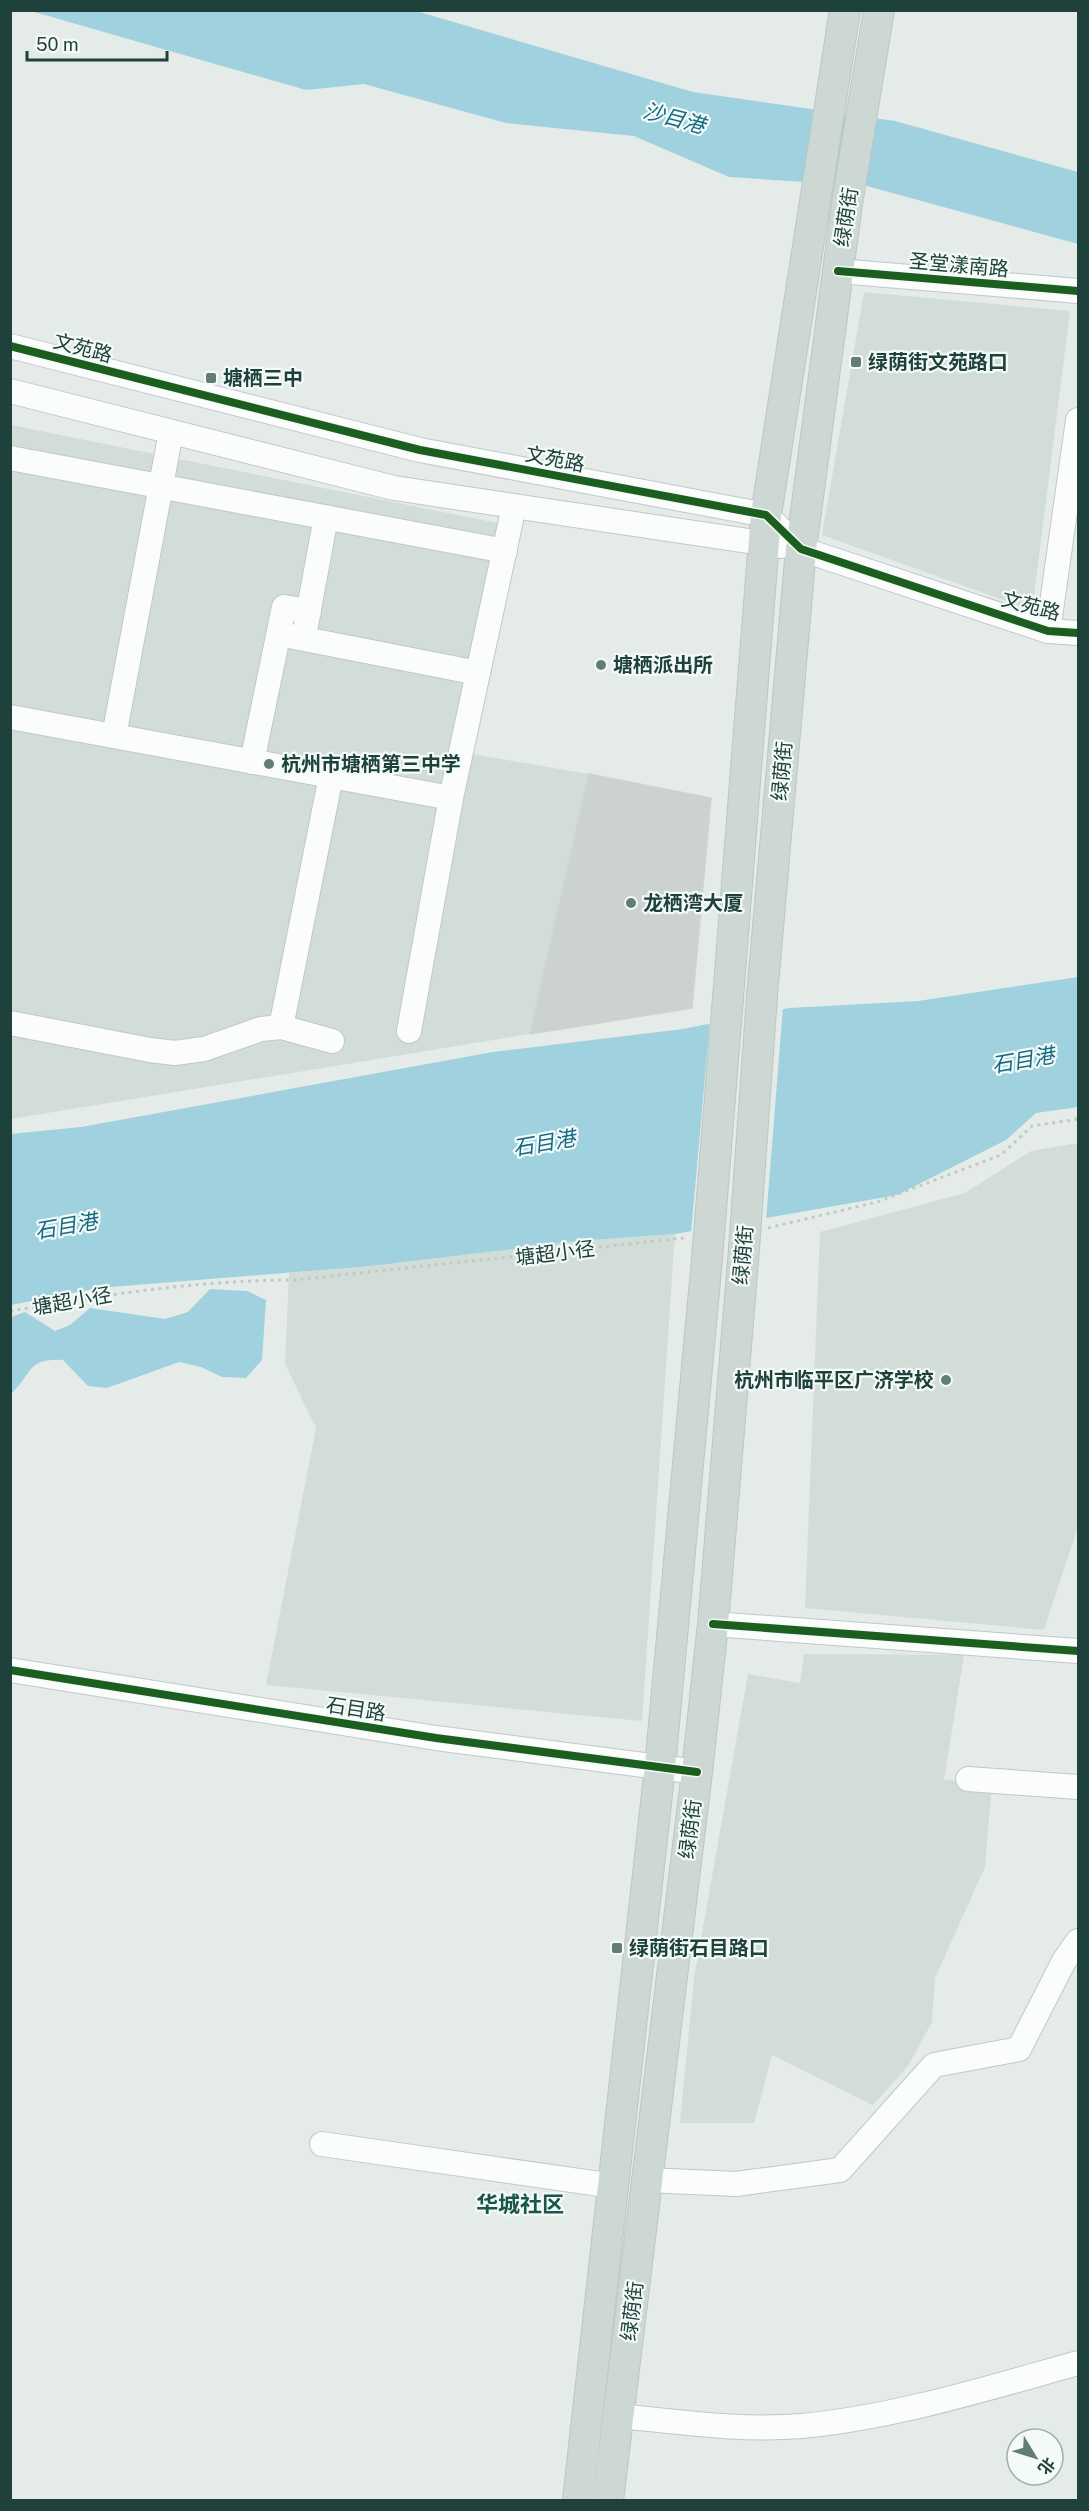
<svg xmlns="http://www.w3.org/2000/svg" width="1089" height="2511" font-family="'Public Sans','Noto Sans SC',sans-serif">
	<style>
		.built { fill: #d2ddd8 }
		.water { fill: #a0d1de }
		.pier { fill: #e5ebe8 }
		.building { fill: #cbd2d0; stroke: #cdd4d1; stroke-width: 1.5 }
		.lines { fill: none; stroke-linecap: round; stroke-linejoin: round }
		.minor-casing { stroke: #c2c8c6; stroke-width: 26 }
		.major-casing { stroke: #bcc7c5; stroke-width: 32 }
		.path { stroke: #c0cbc8; stroke-width: 3; stroke-dasharray: 3 4.5; stroke-linecap: butt }
		.minor { stroke: #fbfcfc; stroke-width: 24 }
		.major { stroke: #cdd7d4; stroke-width: 30 }
		.major-bridge-casing { stroke: #bcc7c5; stroke-width: 32; stroke-linecap: butt }
		.major-bridge { stroke: #cdd7d4; stroke-width: 30 }
		.cycleway-casing { stroke: #f3faf7; stroke-width: 11 }
		.cycleway { stroke: #1b5e20; stroke-width: 8 }
		.poi-dot { fill: #647c78; stroke: #f3faf7; stroke-width: 2 }
		.labels { text-anchor: middle; dominant-baseline: central; stroke-width: 4.5; stroke-linejoin: round; paint-order: stroke }
		.street-label { font-size: 20px; fill: #1f413b; stroke: #f3faf7 }
		.poi-label { font-size: 20px; font-weight: bold; fill: #1f413b; stroke: #f3faf7; text-anchor: start }
		.water-label { font-size: 21px; font-style: italic; fill: #126a85; stroke: #f3faf7 }
		.quarter-label { font-size: 22px; font-weight: bold; fill: #19564b; stroke: #f3faf7 }
	</style>
	<rect width="100%" height="100%" fill="#e5ebe8"/>
	<g class="built">
		<polygon points="864,292 1070,311 1034,596 1020,606 822,535"/>
		<polygon points="11,425 517,527 466,753 589,774 530,1034 11,1119"/>
		<polygon points="1078,1143 1078,1527 1044,1630 805,1608 820,1232 965,1193 1031,1151"/>
		<polygon points="675,1234 642,1721 266,1685 316,1428 285,1364 289,1273 578,1241"/>
		<polygon points="804,1654 964,1655 944,1780 992,1781 985,1867 935,1978 932,2022 908,2066 873,2105 772,2055 754,2123 680,2123 694,1978 748,1674 800,1683"/>
	</g>
	<g class="water">
		<polygon points="31,11 416,11 693,92 895,121 1078,172 1078,244 867,186 729,177 634,136 506,123 364,84 306,90"/>
		<polygon points="1078,977 1078,1107 1036,1113 1006,1140 897,1195 675,1234 578,1241 370,1266 99,1288 11,1305 11,1134 81,1127 493,1052 683,1029 789,1008 918,1001"/>
		<path d="M 210,1289 L 247,1291 L 266,1300 L 262,1360 L 246,1378 L 222,1377 L 201,1367 L 179,1362 L 107,1388 L 88,1386 L 63,1360 C 27,1358 33,1373 11,1394 L 11,1317 L 25,1312 L 55,1331 L 70,1325 L 90,1308 L 165,1319 L 188,1312 Z"/>
	</g>
	<polygon class="pier" points="783,1007 766,1220 691,1233 710,1021"/>
	<polygon class="building" points="589,774 711,798 692,1008 530,1034"/>
	<g class="lines">
		<defs>
			<g id="minor">
				<polyline points="838,271 1078,291"/>
				<polyline points="10,346 420,450 766,515 801,549 1048,631 1078,633"/>
				<polyline points="10,391 394,488 781,546"/>
				<polyline points="10,458 505,551"/>
				<polyline points="306,625 326,517"/>
				<polyline points="1048,631 1078,420"/>
				<polyline points="279,634 478,673"/>
				<polyline points="10,717 451,798"/>
				<polyline points="114,736 171,432"/>
				<polyline points="252,762 284,607 309,611"/>
				<polyline points="10,1023 150,1050 175,1053 204,1049 261,1029 281,1027 332,1041"/>
				<polyline points="281,1027 331,776"/>
				<polyline points="409,1031 451,798 514,506"/>
				<polyline points="713,1624 1078,1651"/>
				<polyline points="10,1670 436,1738 697,1772"/>
				<polyline points="968,1779 1078,1787"/>
				<polyline points="322,2144 614,2186"/>
				<polyline points="647,2180 736,2184 840,2170 934,2065 1019,2049 1064,1961 1078,1941"/>
				<path d="M 619,2416 C 679,2422 741,2431 802,2426 C 896,2417 988,2388 1078,2363"/>
			</g>
			<g id="major">
				<polyline points="762,996 801,549 847,204 879,10"/>
				<polyline points="728,998 766,515 845,10"/>
				<polyline points="578,2500 660,1767 707,1259"/>
				<polyline points="608,2500 697,1772 713,1624 744,1249"/>
			</g>
		</defs>
		<use href="#minor" class="minor-casing"/>
		<use href="#major" class="major-casing"/>
		<g class="path">
			<polyline points="768,1228 877,1202 1001,1155 1032,1126 1078,1119"/>
			<path d="M 10,1311 C 105,1295 199,1280 295,1280 L 684,1238"/>
		</g>
		<use href="#minor" class="minor"/>
		<use href="#major" class="major"/>
		<defs>
			<g id="major-bridge">
				<polyline points="744,1249 762,996"/>
				<polyline points="707,1259 728,998"/>
			</g>
		</defs>
		<use href="#major-bridge" class="major-bridge-casing"/>
		<use href="#major-bridge" class="major-bridge"/>
		<defs>
			<g id="cycleway">
				<polyline points="838,271 1078,291"/>
				<polyline points="10,346 420,450 766,515 801,549 1048,631 1078,633"/>
				<polyline points="713,1624 1078,1651"/>
				<polyline points="10,1670 436,1738 697,1772"/>
			</g>
		</defs>
		<use href="#cycleway" class="cycleway-casing"/>
		<use href="#cycleway" class="cycleway"/>
	</g>
	<g class="poi-dot">
		<rect x="850" y="356" width="12" height="12" rx="3"/>
		<rect x="205" y="372" width="12" height="12" rx="3"/>
		<circle cx="601" cy="665" r="6"/>
		<circle cx="269" cy="764" r="6"/>
		<circle cx="631" cy="903" r="6"/>
		<circle cx="946" cy="1380" r="6"/>
		<rect x="611" y="1942" width="12" height="12" rx="3"/>
	</g>
	<g class="labels">
		<g class="street-label">
			<text transform="translate(846 217) rotate(-81)">绿荫街</text>
			<text transform="translate(959 265) rotate(5)">圣堂漾南路</text>
			<text transform="translate(83 348) rotate(15)">文苑路</text>
			<text transform="translate(555 459) rotate(11)">文苑路</text>
			<text transform="translate(1031 606) rotate(15)">文苑路</text>
			<text transform="translate(782 771) rotate(-85)">绿荫街</text>
			<text transform="translate(555 1253) rotate(-7)">塘超小径</text>
			<text transform="translate(743 1255) rotate(-85)">绿荫街</text>
			<text transform="translate(72 1301) rotate(-10)">塘超小径</text>
			<text transform="translate(356 1709) rotate(9)">石目路</text>
			<text transform="translate(690 1829) rotate(-83)">绿荫街</text>
			<text transform="translate(632 2311) rotate(-83)">绿荫街</text>
		</g>
		<g class="poi-label">
			<text x="868" y="362">绿荫街文苑路口</text>
			<text x="223" y="378">塘栖三中</text>
			<text x="613" y="665">塘栖派出所</text>
			<text x="281" y="764">杭州市塘栖第三中学</text>
			<text x="643" y="903">龙栖湾大厦</text>
			<text x="934" y="1380" text-anchor="end">杭州市临平区广济学校</text>
			<text x="629" y="1948">绿荫街石目路口</text>
		</g>
		<g class="water-label">
			<text transform="translate(674 118) rotate(15)">沙目港</text>
			<text transform="translate(1023 1060) rotate(-10)">石目港</text>
			<text transform="translate(544 1143) rotate(-10)">石目港</text>
			<text transform="translate(66 1226) rotate(-10)">石目港</text>
		</g>
		<g class="quarter-label">
			<text x="520" y="2204">华城社区</text>
		</g>
	</g>
	<rect width="1089" height="2511" fill="none" stroke="#1f413b" stroke-width="24"/>
	<g transform="translate(1035 2457) rotate(128)"><circle r="28" fill="#f3faf7" stroke="#9eb0ac" stroke-width="1.5"/>
	<path d="M0-4.5L10 22L0 15L-10 22Z" fill="#647c78"/>
	<text y="-9" font-size="16" font-weight="bold" text-anchor="middle" fill="#1f413b">北</text>
	</g>
	<path d="M27 51v9h140v-9" fill="none" stroke="#1f413b" stroke-width="3"/>
	<text x="36" y="51" font-size="18" fill="#1f413b" stroke="#f3faf7" stroke-width="4.5" paint-order="stroke">50 m</text>
</svg>
